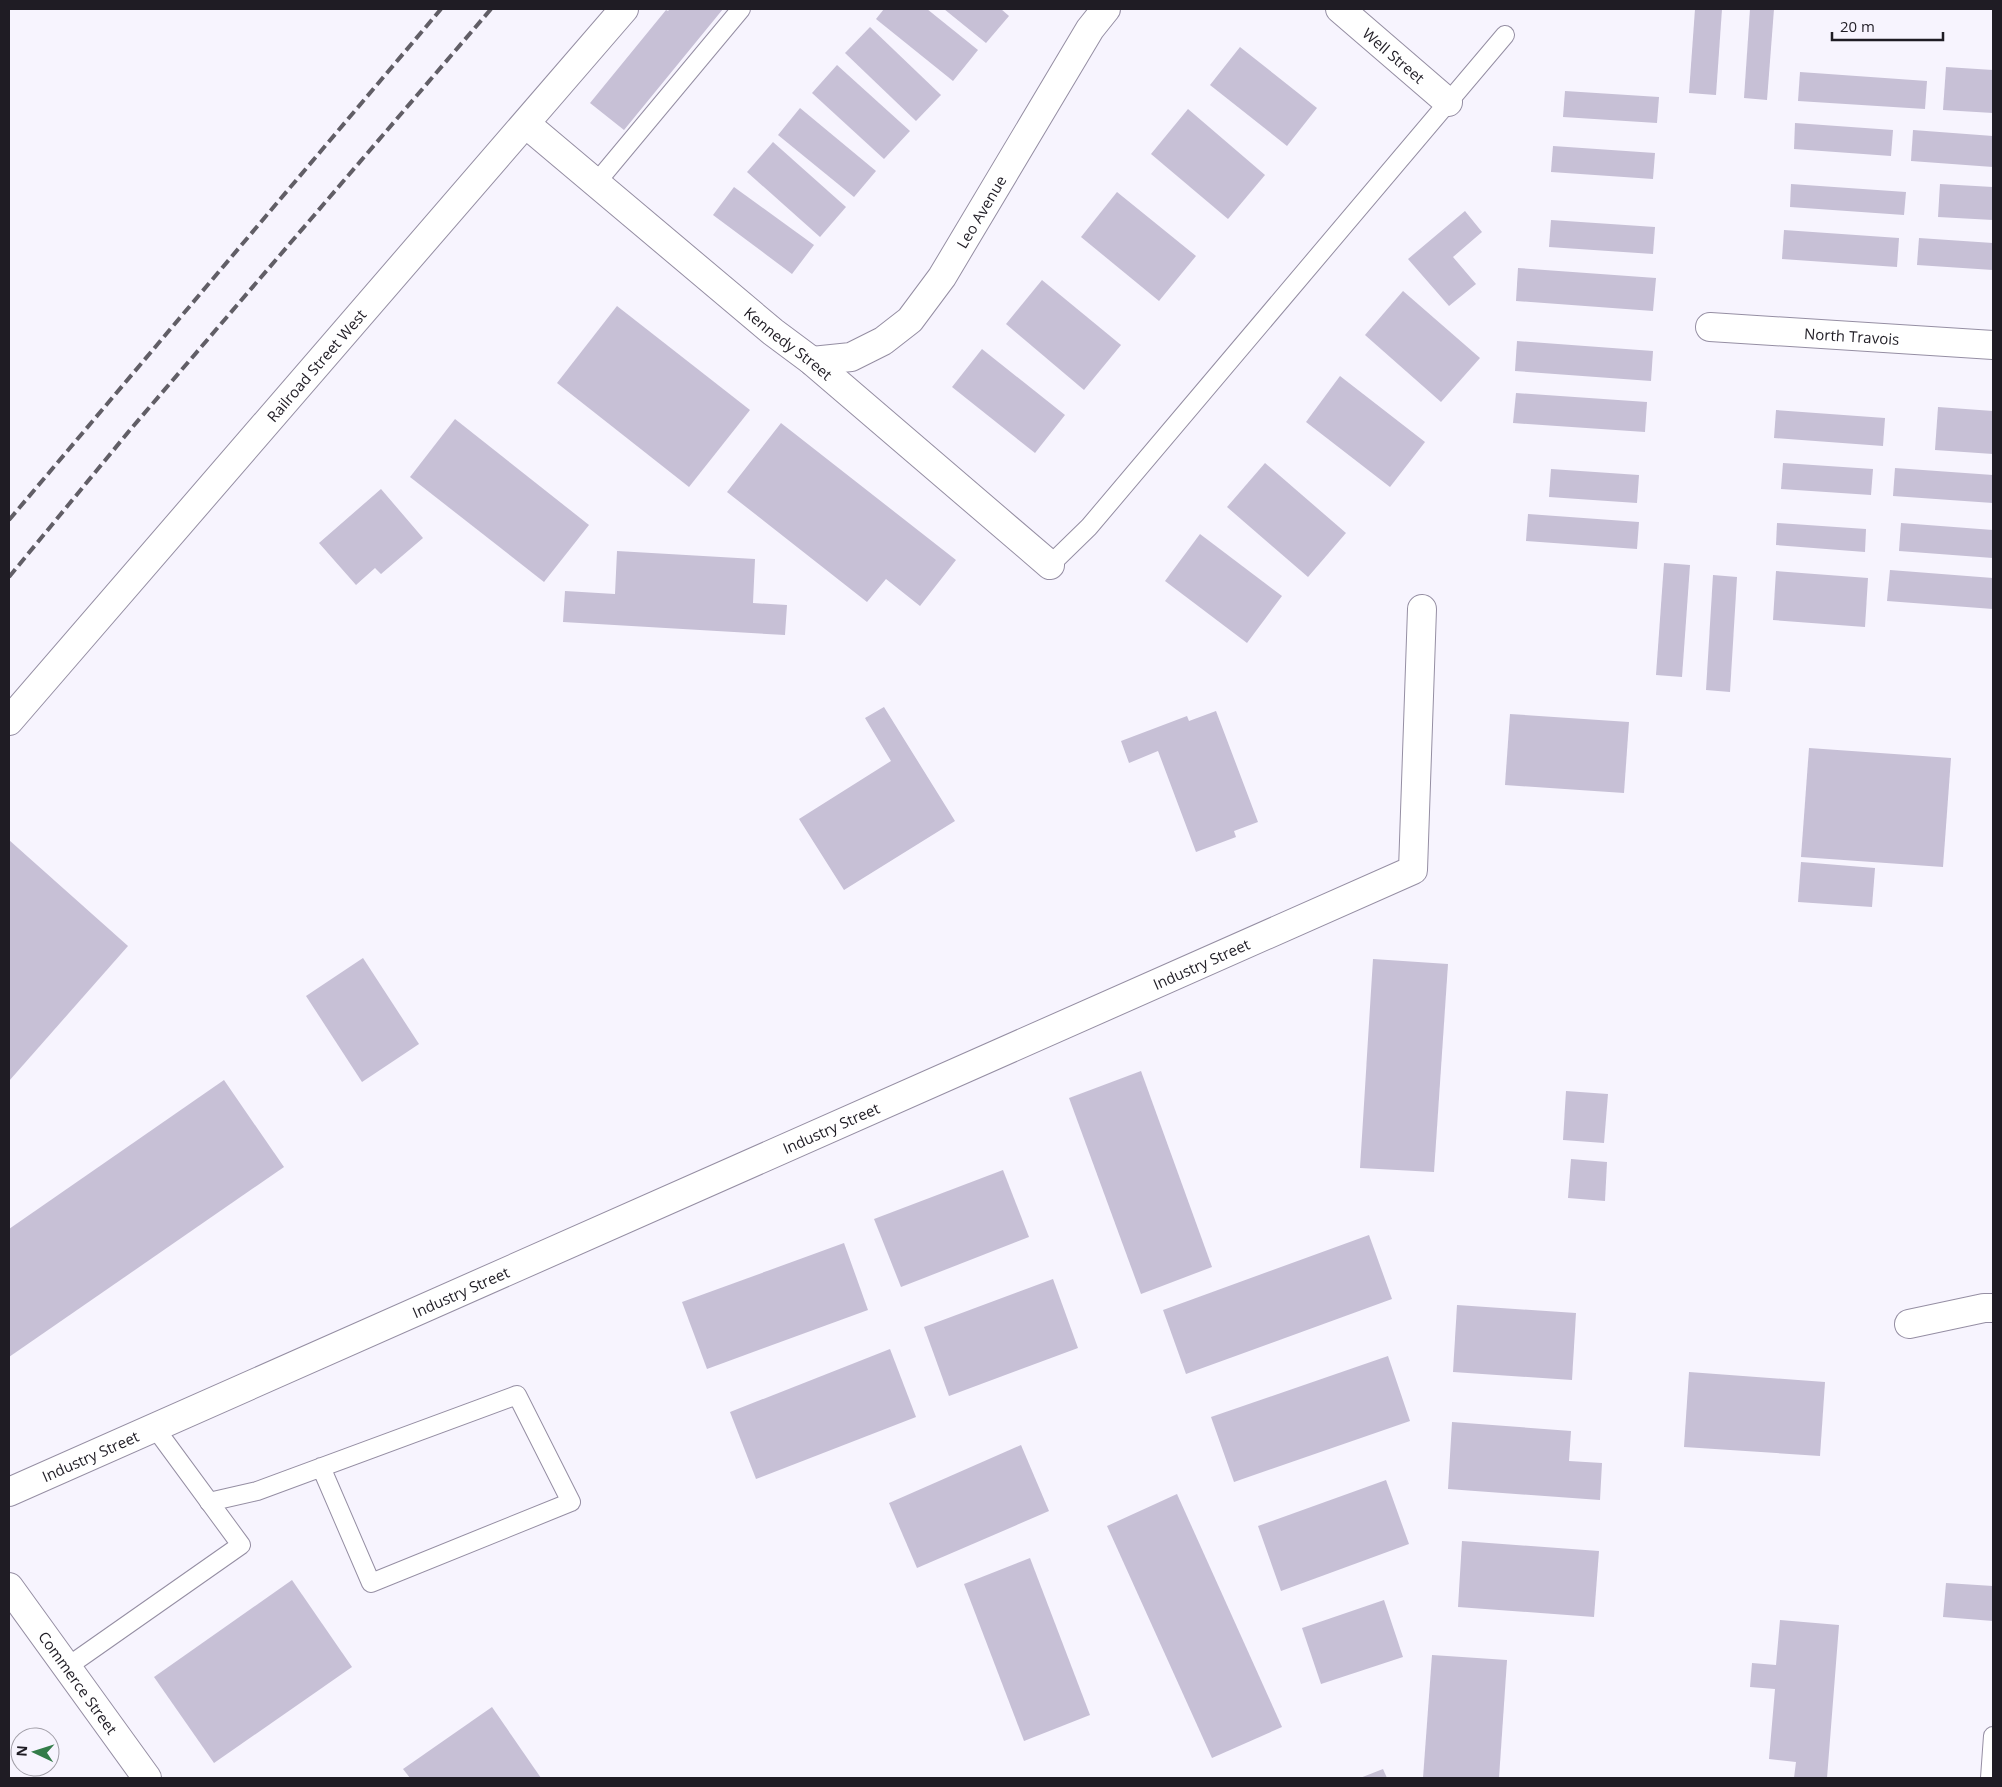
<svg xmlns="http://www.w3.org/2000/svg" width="2002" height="1787" font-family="'Open Sans',sans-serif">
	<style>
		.building { fill: #c7c0d6 }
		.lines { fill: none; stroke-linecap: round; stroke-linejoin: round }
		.service-casing { stroke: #958ea3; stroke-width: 20 }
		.minor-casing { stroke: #958ea3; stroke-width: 30 }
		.tertiary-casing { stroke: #958ea3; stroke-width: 30 }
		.service { stroke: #fff; stroke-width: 18 }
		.minor { stroke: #fff; stroke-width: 28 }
		.tertiary { stroke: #fff; stroke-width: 28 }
		.rail { stroke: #615e66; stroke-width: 4; stroke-dasharray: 10 5; stroke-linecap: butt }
		.labels { text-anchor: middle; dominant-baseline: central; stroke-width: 5; stroke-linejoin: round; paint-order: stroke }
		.street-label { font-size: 15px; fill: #1f1c24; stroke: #f7f4fe }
	</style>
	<rect width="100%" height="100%" fill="#f7f4fe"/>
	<g class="building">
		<polygon points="670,9 723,9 624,130 590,103 666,10 668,11"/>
		<polygon points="884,9 927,9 978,50 953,81 876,19"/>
		<polygon points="944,9 1001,9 1009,16 986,43"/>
		<polygon points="1695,9 1722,9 1716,95 1689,93"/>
		<polygon points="1750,9 1774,9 1767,100 1744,98"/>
		<polygon points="870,27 941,95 916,121 845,53"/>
		<polygon points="1240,47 1317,108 1287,146 1210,85"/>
		<polygon points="837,65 910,131 884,159 812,93"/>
		<polygon points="1946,67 1993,70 1993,113 1943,110"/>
		<polygon points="1800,72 1927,81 1925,109 1798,101"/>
		<polygon points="1565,91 1659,97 1657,123 1563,117"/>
		<polygon points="800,108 876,171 854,197 778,135"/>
		<polygon points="1188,109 1265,175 1228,219 1151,154"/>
		<polygon points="1795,123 1893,130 1891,156 1794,149"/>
		<polygon points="1913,130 1993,136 1993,167 1911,161"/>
		<polygon points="773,142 846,207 820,237 747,172"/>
		<polygon points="1553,146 1655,153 1653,179 1551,172"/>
		<polygon points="1791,184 1906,192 1904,215 1790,207"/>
		<polygon points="1940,184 1993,187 1993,220 1938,217"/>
		<polygon points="734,187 814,245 792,274 713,215"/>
		<polygon points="1117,192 1196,256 1159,301 1081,237"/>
		<polygon points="1465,211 1482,232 1453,257 1476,284 1449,306 1408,259"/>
		<polygon points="1551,220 1655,227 1653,254 1549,247"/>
		<polygon points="1784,230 1899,238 1897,267 1782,259"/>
		<polygon points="1919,238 1993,243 1993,270 1917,265"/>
		<polygon points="1518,268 1656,278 1653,311 1516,301"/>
		<polygon points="1042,280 1121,345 1084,390 1006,324"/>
		<polygon points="1403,291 1480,358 1441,402 1365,335"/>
		<polygon points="617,306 750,410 689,487 557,383"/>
		<polygon points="1517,341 1653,351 1651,381 1515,371"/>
		<polygon points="982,349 1065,415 1035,453 952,387"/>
		<polygon points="1340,376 1425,442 1390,487 1306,422"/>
		<polygon points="1516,393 1647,402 1645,432 1513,423"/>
		<polygon points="1938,407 1993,411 1993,454 1935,450"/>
		<polygon points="1776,410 1885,418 1883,446 1774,438"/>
		<polygon points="455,419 589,525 544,582 410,477"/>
		<polygon points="781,423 956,560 920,606 886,579 867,602 727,492"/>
		<polygon points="1265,463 1346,533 1308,577 1227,507"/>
		<polygon points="1783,463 1873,469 1871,495 1781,489"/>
		<polygon points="1895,468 1993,475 1993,503 1893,496"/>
		<polygon points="1551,469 1639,475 1637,503 1549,497"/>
		<polygon points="381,489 423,538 381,574 375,568 356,585 319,543"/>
		<polygon points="1528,514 1639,522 1637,549 1526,541"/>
		<polygon points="1777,523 1866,529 1865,552 1776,545"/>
		<polygon points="1901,523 1993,530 1993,558 1899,551"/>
		<polygon points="1200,534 1282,596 1247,643 1165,581"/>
		<polygon points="617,551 755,559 753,603 787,605 785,635 563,622 565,591 615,594"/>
		<polygon points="1664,563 1690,565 1682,677 1656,675"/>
		<polygon points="1890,570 1993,578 1993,609 1887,601"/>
		<polygon points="1776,571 1868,578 1865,627 1773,620"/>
		<polygon points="1713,575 1737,577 1730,692 1706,690"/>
		<polygon points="884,707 955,821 844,890 799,819 891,761 865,718"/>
		<polygon points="1216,711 1258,822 1234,831 1236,837 1196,852 1158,751 1129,763 1121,741 1187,716 1189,721"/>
		<polygon points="1510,714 1629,722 1624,793 1505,785"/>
		<polygon points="1809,748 1951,758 1943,867 1801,857"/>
		<polygon points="9,840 128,946 9,1081"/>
		<polygon points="1801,862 1875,868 1872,907 1798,902"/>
		<polygon points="363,958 419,1044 362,1082 306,996"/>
		<polygon points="1373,959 1448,964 1434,1172 1360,1168"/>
		<polygon points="1141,1071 1212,1267 1141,1294 1069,1098"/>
		<polygon points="224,1080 284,1167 9,1357 9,1229"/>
		<polygon points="1566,1091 1608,1094 1604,1143 1563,1140"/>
		<polygon points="1571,1159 1607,1162 1605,1201 1568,1198"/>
		<polygon points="1003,1170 1029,1237 901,1287 874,1219"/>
		<polygon points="1369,1235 1392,1299 1186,1374 1163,1310"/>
		<polygon points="844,1243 868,1310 707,1369 682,1302"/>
		<polygon points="1053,1279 1078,1348 949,1396 924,1327"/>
		<polygon points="1457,1305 1576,1313 1572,1380 1453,1372"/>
		<polygon points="890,1349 916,1417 756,1479 730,1412"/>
		<polygon points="1388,1356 1410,1421 1234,1482 1211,1417"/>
		<polygon points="1689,1372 1825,1382 1820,1456 1684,1447"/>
		<polygon points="1452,1422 1571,1431 1569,1461 1602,1463 1600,1500 1448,1489"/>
		<polygon points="1021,1445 1049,1511 917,1568 889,1503"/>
		<polygon points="1386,1480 1409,1544 1281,1591 1258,1526"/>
		<polygon points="1177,1494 1282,1727 1212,1758 1107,1526"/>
		<polygon points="1462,1541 1599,1551 1594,1617 1458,1607"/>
		<polygon points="1030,1558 1090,1715 1024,1741 964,1584"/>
		<polygon points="292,1580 352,1667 214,1763 154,1677"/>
		<polygon points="1946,1583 1993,1586 1993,1621 1943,1617"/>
		<polygon points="1384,1600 1403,1657 1321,1684 1302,1628"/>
		<polygon points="1780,1620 1839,1625 1827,1778 1794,1778 1796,1762 1769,1759 1775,1689 1750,1687 1752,1663 1776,1665"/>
		<polygon points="1432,1655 1507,1660 1499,1778 1423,1778"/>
		<polygon points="492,1707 541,1778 410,1778 403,1769"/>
		<polygon points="1383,1769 1387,1778 1360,1778"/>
	</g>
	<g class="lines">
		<defs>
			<g id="service">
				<polyline points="596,183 741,9"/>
				<polyline points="1050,565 1089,527 1505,35"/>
				<polyline points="209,1502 257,1491 517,1395 571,1502 371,1583 321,1467"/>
				<polyline points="67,1667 241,1545 155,1428"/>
				<polyline points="1990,1778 1993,1736"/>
			</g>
			<g id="minor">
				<path id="s1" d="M 1340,9 L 1448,102"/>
				<path id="s2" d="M 526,124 L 773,332 L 812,361 L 1050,565"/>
				<path id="s3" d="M 1710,327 L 1993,345"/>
				<path id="s4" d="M 812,361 L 851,357 L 883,341 L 910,320 L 942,277 L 1090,29 L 1106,9"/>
				<polyline points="1909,1324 1984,1308 1993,1308"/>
				<path id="s5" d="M 9,1492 L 1413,870 L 1422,609"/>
				<path id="s6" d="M 9,1587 L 147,1778"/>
			</g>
			<g id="tertiary">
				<path id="s7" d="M 9,721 L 624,9"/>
			</g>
		</defs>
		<use href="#service" class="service-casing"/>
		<use href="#minor" class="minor-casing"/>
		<use href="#tertiary" class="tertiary-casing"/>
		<use href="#service" class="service"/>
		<use href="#minor" class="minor"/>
		<use href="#tertiary" class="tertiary"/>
		<g class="rail">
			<polyline points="9,520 441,9"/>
			<polyline points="9,577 130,430 491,9"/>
		</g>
	</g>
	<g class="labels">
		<g class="street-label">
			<text stroke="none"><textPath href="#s1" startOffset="71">Well Street</textPath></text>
			<text stroke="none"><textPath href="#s4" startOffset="239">Leo Avenue</textPath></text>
			<text stroke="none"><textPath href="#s3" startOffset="142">North Travois</textPath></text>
			<text stroke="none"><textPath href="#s2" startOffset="342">Kennedy Street</textPath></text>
			<text stroke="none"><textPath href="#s7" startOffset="470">Railroad Street West</textPath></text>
			<text stroke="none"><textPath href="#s5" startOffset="1304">Industry Street</textPath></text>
			<text stroke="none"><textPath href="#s5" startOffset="899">Industry Street</textPath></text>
			<text stroke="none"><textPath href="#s5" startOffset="494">Industry Street</textPath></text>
			<text stroke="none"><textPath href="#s5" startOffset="89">Industry Street</textPath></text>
			<text stroke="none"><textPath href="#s6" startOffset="118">Commerce Street</textPath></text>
		</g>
	</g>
	<rect width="2002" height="1787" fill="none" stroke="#1f1c24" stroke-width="20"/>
	<g transform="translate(35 1752) rotate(274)"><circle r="24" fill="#f7f4fe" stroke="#a19ea7"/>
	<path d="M0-4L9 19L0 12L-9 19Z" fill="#337c49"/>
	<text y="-8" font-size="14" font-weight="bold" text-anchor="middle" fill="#1f1c24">N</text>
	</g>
	<path d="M1832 32v8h111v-8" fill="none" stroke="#1f1c24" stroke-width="2.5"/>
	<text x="1840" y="32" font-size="15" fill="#1f1c24" stroke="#f7f4fe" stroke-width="4" paint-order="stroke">20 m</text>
</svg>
